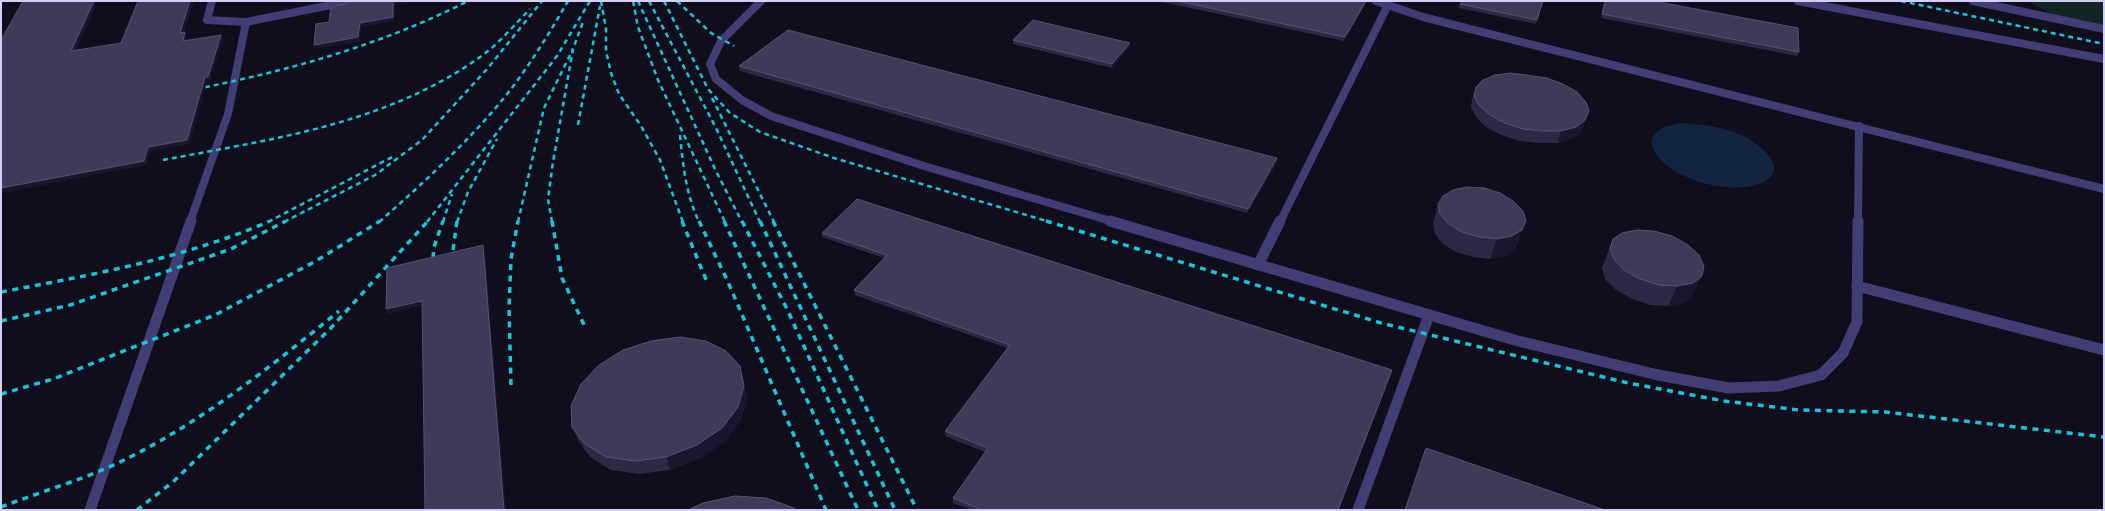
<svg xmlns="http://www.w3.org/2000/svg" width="2105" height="511" font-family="Raleway,sans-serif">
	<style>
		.green { fill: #112524 }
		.water { fill: #132440 }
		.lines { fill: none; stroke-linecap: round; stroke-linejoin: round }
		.service-far1 { stroke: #413e75; stroke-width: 8 }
		.service { stroke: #413e75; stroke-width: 11 }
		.tertiary { stroke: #413e75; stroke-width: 8 }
		.rail-far1 { stroke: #19c3da; stroke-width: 2.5; stroke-dasharray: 5 4; stroke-linecap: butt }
		.rail { stroke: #19c3da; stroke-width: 3.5; stroke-dasharray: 6 5.5; stroke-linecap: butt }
		.wall { fill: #2e2847 }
		.shaded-wall { fill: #1b162e }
		.building { fill: #403a5a; stroke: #575173 }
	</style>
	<rect width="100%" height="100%" fill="#100d1c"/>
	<polygon class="green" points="2027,1 2104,1 2104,25 2055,16"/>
	<path class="water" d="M 1685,123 C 1710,125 1739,129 1759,146 C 1797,177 1755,191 1725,187 C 1707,185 1689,180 1673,170 C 1661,163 1641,142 1659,130 C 1667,125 1676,124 1685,123 Z"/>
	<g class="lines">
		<g class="service-far1">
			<polyline points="212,1 207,20 246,22 351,1"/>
			<polyline points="761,1 721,41 710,64 716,79 742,100 771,116 924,166 1114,222"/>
			<polyline points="1376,1 1423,17 2104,189"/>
			<polyline points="1798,1 2104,59"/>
			<polyline points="190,222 228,114 246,22"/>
			<polyline points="1280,222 1388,5"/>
			<polyline points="1858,222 1859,126"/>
		</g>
		<g class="service">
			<polyline points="1110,221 1518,341 1658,375 1729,388 1779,386 1821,375 1843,353 1857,322 1858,221"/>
			<polyline points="1258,265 1280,221"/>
			<polyline points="1857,286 2104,350"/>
			<polyline points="90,510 191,221"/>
			<polyline points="1358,510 1429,315"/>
		</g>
		<polyline class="tertiary" points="1973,1 2104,29"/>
		<g class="rail-far1">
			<polyline points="601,1 606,29 606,51 611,73 619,94 641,126 660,160 683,222"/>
			<polyline points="633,1 638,27 658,80 725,222"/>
			<polyline points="638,1 715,169 742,222"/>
			<polyline points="649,1 716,128 760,222"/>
			<polyline points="664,1 708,89 730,113 760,132 834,158 1050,222"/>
			<polyline points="677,1 711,33 734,46"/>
			<polyline points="1901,1 2104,44"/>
			<path d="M 196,89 C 291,70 381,45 468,1"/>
			<polyline points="712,98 774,222"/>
			<polyline points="578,125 600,6"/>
			<path d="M 680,135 C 683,166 686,194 699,222"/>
			<path d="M 163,160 C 273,139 386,124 480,57 C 499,44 514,25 530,9"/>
			<polyline points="268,222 394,156"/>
			<polyline points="284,222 375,175 422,140 488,68 542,1"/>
			<path d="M 379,222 C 419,187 458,151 493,111 C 522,78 546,39 568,1"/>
			<polyline points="427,222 557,56 590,1"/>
			<polyline points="443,222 452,194"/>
			<polyline points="457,222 468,192 497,139"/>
			<polyline points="518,222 544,108 573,49"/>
			<polyline points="552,222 548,199 553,162 573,49 583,22"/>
		</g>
		<g class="rail">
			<polyline points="552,221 562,278 586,329"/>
			<polyline points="682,221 707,282"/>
			<polyline points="699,221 728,282 826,510"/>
			<polyline points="724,221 858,510"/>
			<polyline points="742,221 788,311 878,510"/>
			<polyline points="760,221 895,510"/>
			<polyline points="773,221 917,510"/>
			<polyline points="1046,221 1381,323 1628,383 1724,401 1799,410 1885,412 2104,437"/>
			<polyline points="453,250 457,221"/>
			<polyline points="433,258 434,247 443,221"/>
			<path d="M 1,292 C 92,275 185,258 270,221"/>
			<polyline points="1,321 70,305 231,249 286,221"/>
			<polyline points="511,385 509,308 511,259 518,221"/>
			<polyline points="1,394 53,379 215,315 316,261 380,221"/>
			<path d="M 1,507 C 40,492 82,480 120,462 C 201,423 270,367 339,311"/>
			<polyline points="137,510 174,481 330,329 428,221"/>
		</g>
	</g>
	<g class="wall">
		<polygon points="1158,1 1367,1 1344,41"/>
		<polygon points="1543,1 1536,24 1459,8 1460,4"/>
		<polygon points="1605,1 1653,1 1799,52 1797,56 1601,18"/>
		<polygon points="1013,40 1129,47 1112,68 1013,44"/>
		<polygon points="739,66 1277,158 1277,163 1247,213 740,71"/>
		<polygon points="1476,87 1589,111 1581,132 1571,139 1557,143 1539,143 1520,141 1501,135 1486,127 1476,117 1471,108 1472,99"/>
		<polygon points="1438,204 1519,240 1515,249 1505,256 1490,259 1473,257 1456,252 1443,244 1435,234 1433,224"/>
		<polygon points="822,233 1392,370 1338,510 971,510 953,503 953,498 985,452 945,436 945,431 1007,348 855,295 854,290 884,258 822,237"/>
		<polygon points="1613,239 1692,296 1683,303 1668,306 1650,305 1632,299 1616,290 1605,279 1602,268"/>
		<polygon points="740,366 747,399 741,420 725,441 701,458 670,470 639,474 611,470 590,457 578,440 572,427"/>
	</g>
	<g class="shaded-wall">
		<polygon points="94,1 98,1 74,55 71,51"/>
		<polygon points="190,1 194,1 182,37 180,33"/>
		<polygon points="393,1 417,1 395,5 394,21 361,27 360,42 315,49 314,45 360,23"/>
		<polygon points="1366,1 1367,1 1344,41 1345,37"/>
		<polygon points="185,32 188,36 185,45 183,41"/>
		<polygon points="221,35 223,39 210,81 207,82 190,144 151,151 147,165 1,193 1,188 148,147 205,77"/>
		<polygon points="1130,43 1129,47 1112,68 1112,64"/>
		<polygon points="1589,111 1581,132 1571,139 1557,143 1561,131"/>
		<polygon points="1277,158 1277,163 1247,213 1248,209"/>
		<polygon points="1526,221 1515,249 1505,256 1490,259 1497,239"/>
		<polygon points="483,245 485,250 506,510 504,510"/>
		<polygon points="1702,276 1692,296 1683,303 1668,306 1677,286"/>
		<polygon points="422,301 424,305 388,314 386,309"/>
		<polygon points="740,366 747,399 741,420 725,441 701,458 670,470 666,457"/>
	</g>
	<g class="building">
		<polygon points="23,1 94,1 71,51 121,43 138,1 190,1 180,33 185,32 183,41 221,35 208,77 205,77 187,140 148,147 144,161 1,188 1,40"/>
		<polygon points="352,1 393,1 393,17 360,23 358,37 314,45 316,24 329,22 331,7 350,3"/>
		<polygon points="1177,1 1366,1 1345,37"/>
		<polygon points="1462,1 1543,1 1537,20 1460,4"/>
		<polygon points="1605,1 1653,1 1798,28 1799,52 1602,14"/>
		<polygon points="1033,20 1130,43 1112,64 1013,40"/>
		<polygon points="788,30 1277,158 1248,209 739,66"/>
		<polygon points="1511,73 1547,78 1563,84 1577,92 1586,102 1589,111 1585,120 1576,127 1561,131 1543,131 1523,129 1505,123 1490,115 1479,105 1474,96 1476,87 1483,80 1495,75"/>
		<polygon points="1467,187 1484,188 1500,193 1513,201 1523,211 1526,221 1522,230 1512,236 1497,239 1479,237 1462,232 1449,224 1440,214 1438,204 1443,196 1453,190"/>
		<polygon points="857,199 1392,370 1338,510 982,510 953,498 988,448 945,431 1010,345 854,290 887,255 822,233"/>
		<polygon points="1637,230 1654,231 1672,236 1688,245 1699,255 1704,266 1702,276 1693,283 1677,286 1659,285 1640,279 1624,270 1614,259 1610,248 1613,239 1622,233"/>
		<polygon points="483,245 504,510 425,510 422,301 386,309 387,268"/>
		<polygon points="680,337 706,341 726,351 740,366 744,386 738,407 722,428 697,445 666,457 635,461 606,457 585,444 572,427 571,406 581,384 599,365 623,350 651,341"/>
		<polygon points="1426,448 1605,510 1405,510"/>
		<polygon points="735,496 766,498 794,508 797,510 688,510 703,503"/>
	</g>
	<rect width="2105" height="511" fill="none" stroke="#d4cef9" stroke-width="4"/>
</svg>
